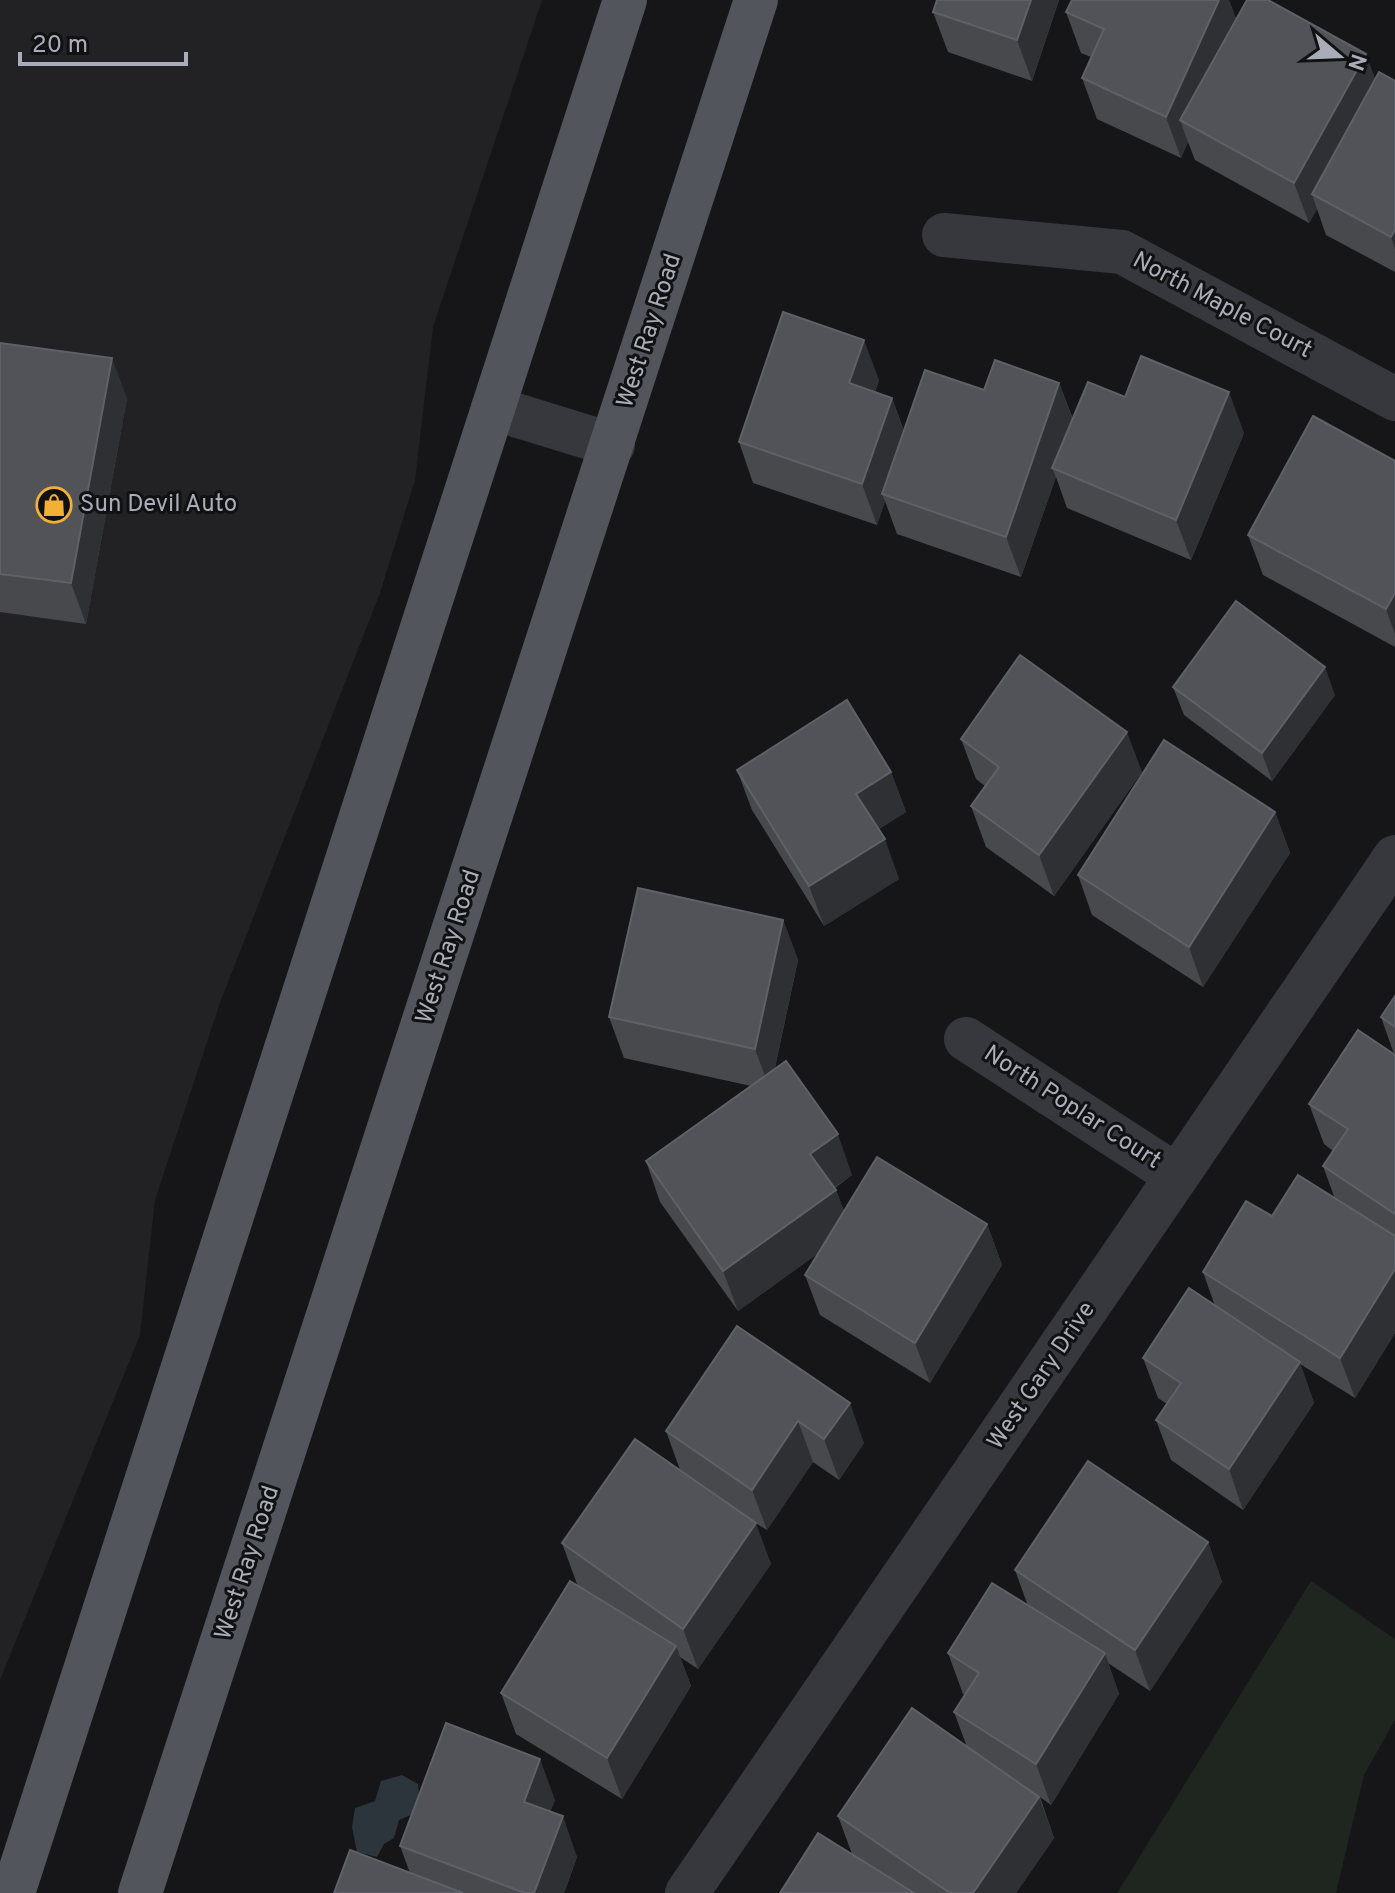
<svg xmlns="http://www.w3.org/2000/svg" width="1395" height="1893" font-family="Overpass,sans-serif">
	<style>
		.built { fill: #222225 }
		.green { fill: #1e261f }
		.water { fill: #2c353c }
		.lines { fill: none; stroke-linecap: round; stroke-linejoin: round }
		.minor { stroke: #37383d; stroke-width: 44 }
		.major { stroke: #53555c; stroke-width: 44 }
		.wall { fill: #47494d }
		.shaded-wall { fill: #2f3033 }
		.building { fill: #525359; stroke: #5f6168; stroke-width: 2 }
		.labels { text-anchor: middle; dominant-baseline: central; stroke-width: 6; stroke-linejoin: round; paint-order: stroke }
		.street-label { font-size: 24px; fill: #a8adb8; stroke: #111113 }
		.poi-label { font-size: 24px; fill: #a8adb8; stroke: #111113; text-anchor: start }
	</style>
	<rect width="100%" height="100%" fill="#161618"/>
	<polygon class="built" points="0,0 542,0 433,327 415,480 380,593 221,1000 155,1200 140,1335 0,1680"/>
	<polygon class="green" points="1311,1581 1395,1639 1395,1720 1364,1775 1336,1893 1117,1893"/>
	<polygon class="water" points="402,1775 418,1784 420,1806 413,1814 399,1820 394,1838 384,1844 377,1857 357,1852 352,1827 355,1808 375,1801 381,1781"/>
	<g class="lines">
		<g class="minor">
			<polyline points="944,235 1122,252 1395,399"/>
			<polyline points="493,408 613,445"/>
			<polyline points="966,1039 1177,1176"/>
			<polyline points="687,1893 1395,857"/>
		</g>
		<g class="major">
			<polyline points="13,1893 625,0"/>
			<polyline points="140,1893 756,0"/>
		</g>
	</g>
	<g class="wall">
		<polygon points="1059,0 1032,81 948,52 933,12"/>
		<polygon points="1072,0 1229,0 1236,19 1375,79 1395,81 1395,272 1326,235 1317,209 1309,223 1195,160 1188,142 1181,158 1097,119 1082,78 1091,57 1081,53 1066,12"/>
		<polygon points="0,343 127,398 86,624 0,612"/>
		<polygon points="879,380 875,392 892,398 904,431 984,390 1059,383 1073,419 1125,397 1244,433 1191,560 1067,508 1056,477 1021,577 897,534 885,501 877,525 753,483 739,442"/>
		<polygon points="1395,461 1395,647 1263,575 1248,535"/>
		<polygon points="1173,687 1335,695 1272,781 1184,715"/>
		<polygon points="961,739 1142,772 1054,896 986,847 971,806 985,786 976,779"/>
		<polygon points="737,770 891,772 906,812 879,829 899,879 824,926 752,810"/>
		<polygon points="1275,812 1290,853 1203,987 1092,915 1078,875"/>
		<polygon points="783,920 798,960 775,1068 852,1175 835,1188 844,1211 987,1224 1002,1265 930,1383 820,1315 805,1275 817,1254 738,1311 660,1202 646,1161 751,1086 624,1058 609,1017"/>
		<polygon points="1395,996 1395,1333 1355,1398 1300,1364 1314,1403 1243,1510 1171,1460 1156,1420 1167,1404 1158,1398 1143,1358 1215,1306 1203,1272 1272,1216 1335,1199 1323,1166 1333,1151 1324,1144 1309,1104 1394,1054 1381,1017"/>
		<polygon points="737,1326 864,1443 839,1480 813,1462 767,1530 752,1521 771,1564 698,1669 680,1657 691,1686 622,1799 516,1734 501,1693 577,1584 562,1543 680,1470 666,1431"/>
		<polygon points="1208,1542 1222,1582 1150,1691 1108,1663 1119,1694 1051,1805 1040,1797 1054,1838 1016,1893 780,1893 852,1854 838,1816 967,1747 954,1712 965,1695 963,1694 948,1653 1028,1606 1015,1570"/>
		<polygon points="555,1800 550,1812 577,1857 564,1893 334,1893 410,1873 400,1846"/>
	</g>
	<g class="shaded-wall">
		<polygon points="1031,0 1059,0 1032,81 1017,40"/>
		<polygon points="1219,0 1229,0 1239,28 1180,120 1188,142 1181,158 1166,117"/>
		<polygon points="1366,54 1381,95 1312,194 1317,209 1309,223 1294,183"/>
		<polygon points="1395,230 1395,249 1391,237"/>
		<polygon points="864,340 879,380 864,424 849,383"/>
		<polygon points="112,358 127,398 86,624 71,583"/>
		<polygon points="1059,383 1074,423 1052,468 1056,477 1021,577 1006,537"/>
		<polygon points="1229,392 1244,433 1191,560 1176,520"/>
		<polygon points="892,398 906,438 882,494 885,501 877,525 862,484"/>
		<polygon points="1395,593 1395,634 1386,609"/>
		<polygon points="1325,667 1335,695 1272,781 1262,753"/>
		<polygon points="1127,732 1142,772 1054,896 1039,855"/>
		<polygon points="891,772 906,812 871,834 856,794"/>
		<polygon points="1275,812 1290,853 1203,987 1189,947"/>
		<polygon points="885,839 899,879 824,926 809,886"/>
		<polygon points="783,920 798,960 770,1090 755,1049"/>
		<polygon points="838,1134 852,1175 825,1194 810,1154"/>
		<polygon points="836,1190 851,1230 738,1311 723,1271"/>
		<polygon points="987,1224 1002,1265 930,1383 915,1343"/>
		<polygon points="1395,1269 1395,1333 1355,1398 1340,1358"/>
		<polygon points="1300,1362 1314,1403 1243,1510 1229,1469"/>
		<polygon points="850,1403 864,1443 839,1480 824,1439"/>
		<polygon points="798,1421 813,1462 767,1530 752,1490"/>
		<polygon points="756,1523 771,1564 698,1669 683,1629"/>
		<polygon points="1208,1542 1222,1582 1150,1691 1135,1650"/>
		<polygon points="676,1646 691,1686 622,1799 607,1758"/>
		<polygon points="1105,1653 1119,1694 1051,1805 1036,1764"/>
		<polygon points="540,1759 555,1800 538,1842 524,1802"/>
		<polygon points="1039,1797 1054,1838 1016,1893 973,1893"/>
		<polygon points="563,1816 577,1857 564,1893 534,1893"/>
	</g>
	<g class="building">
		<polygon points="937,0 1031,0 1017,40 933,12"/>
		<polygon points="1072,0 1219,0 1166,117 1082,78 1104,29 1066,12"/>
		<polygon points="1247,0 1268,0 1366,54 1294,183 1180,120"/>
		<polygon points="1379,72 1395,81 1395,230 1391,237 1312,194"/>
		<polygon points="783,312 864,340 849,383 892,398 862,484 739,442"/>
		<polygon points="0,343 112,358 71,583 0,574"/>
		<polygon points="1141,356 1229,392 1176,520 1052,468 1088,382 1125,397"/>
		<polygon points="995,360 1059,383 1006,537 882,494 925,370 984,390"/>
		<polygon points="1313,416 1395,461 1395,593 1386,609 1248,535"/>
		<polygon points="1236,601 1325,667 1262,753 1173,687"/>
		<polygon points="1020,655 1127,732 1039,855 971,806 999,767 961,739"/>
		<polygon points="847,700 891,772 856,794 885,839 809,886 737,770"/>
		<polygon points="1164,740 1275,812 1189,947 1078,875"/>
		<polygon points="638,888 783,920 755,1049 609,1017"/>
		<polygon points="1395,996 1395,1027 1381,1017"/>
		<polygon points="1358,1030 1395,1055 1395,1214 1323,1166 1348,1129 1309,1104"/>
		<polygon points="786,1061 838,1134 810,1154 836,1190 723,1271 646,1161"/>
		<polygon points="877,1157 987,1224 915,1343 805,1275"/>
		<polygon points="1298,1175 1395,1236 1395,1269 1340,1358 1203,1272 1246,1201 1272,1216"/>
		<polygon points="1189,1288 1300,1362 1229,1469 1156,1420 1181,1383 1143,1358"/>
		<polygon points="737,1326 850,1403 824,1439 798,1421 752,1490 666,1431"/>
		<polygon points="635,1439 756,1523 683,1629 562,1543"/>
		<polygon points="1088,1461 1208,1542 1135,1650 1015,1570"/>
		<polygon points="570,1581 676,1646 607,1758 501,1693"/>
		<polygon points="992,1583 1105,1653 1036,1764 954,1712 979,1673 948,1653"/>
		<polygon points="912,1708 1039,1797 973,1893 950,1893 838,1816"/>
		<polygon points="446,1723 540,1759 524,1802 563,1816 534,1893 525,1893 400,1846"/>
		<polygon points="818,1833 914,1893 780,1893"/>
		<polygon points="350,1850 463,1893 334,1893"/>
	</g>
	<defs>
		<symbol id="shop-ring" viewBox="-11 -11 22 22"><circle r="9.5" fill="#111113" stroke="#f2b134" stroke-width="1.5"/><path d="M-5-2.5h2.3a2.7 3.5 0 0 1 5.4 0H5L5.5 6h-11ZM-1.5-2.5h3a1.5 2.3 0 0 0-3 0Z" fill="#f2b134"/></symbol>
	</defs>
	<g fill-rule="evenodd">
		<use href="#shop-ring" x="34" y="485" width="40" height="40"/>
	</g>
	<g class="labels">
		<g class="street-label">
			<text transform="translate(1222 306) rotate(28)">North Maple Court</text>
			<text transform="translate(650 331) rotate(-72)">West Ray Road</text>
			<text transform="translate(449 947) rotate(-72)">West Ray Road</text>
			<text transform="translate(1072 1108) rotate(33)">North Poplar Court</text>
			<text transform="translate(1042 1376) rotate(-56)">West Gary Drive</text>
			<text transform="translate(248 1563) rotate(-72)">West Ray Road</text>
		</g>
		<g class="poi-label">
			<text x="80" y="505">Sun Devil Auto</text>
		</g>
	</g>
	<g transform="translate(1339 56) rotate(109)" stroke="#111113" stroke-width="6" paint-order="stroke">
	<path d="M0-6L14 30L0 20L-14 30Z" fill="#a8adb8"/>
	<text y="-12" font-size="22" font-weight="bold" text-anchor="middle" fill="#a8adb8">N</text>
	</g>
	<path d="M20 52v12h166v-12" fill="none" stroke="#a8adb8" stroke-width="4"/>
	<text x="32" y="52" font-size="24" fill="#a8adb8" stroke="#111113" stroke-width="6" paint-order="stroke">20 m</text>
</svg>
